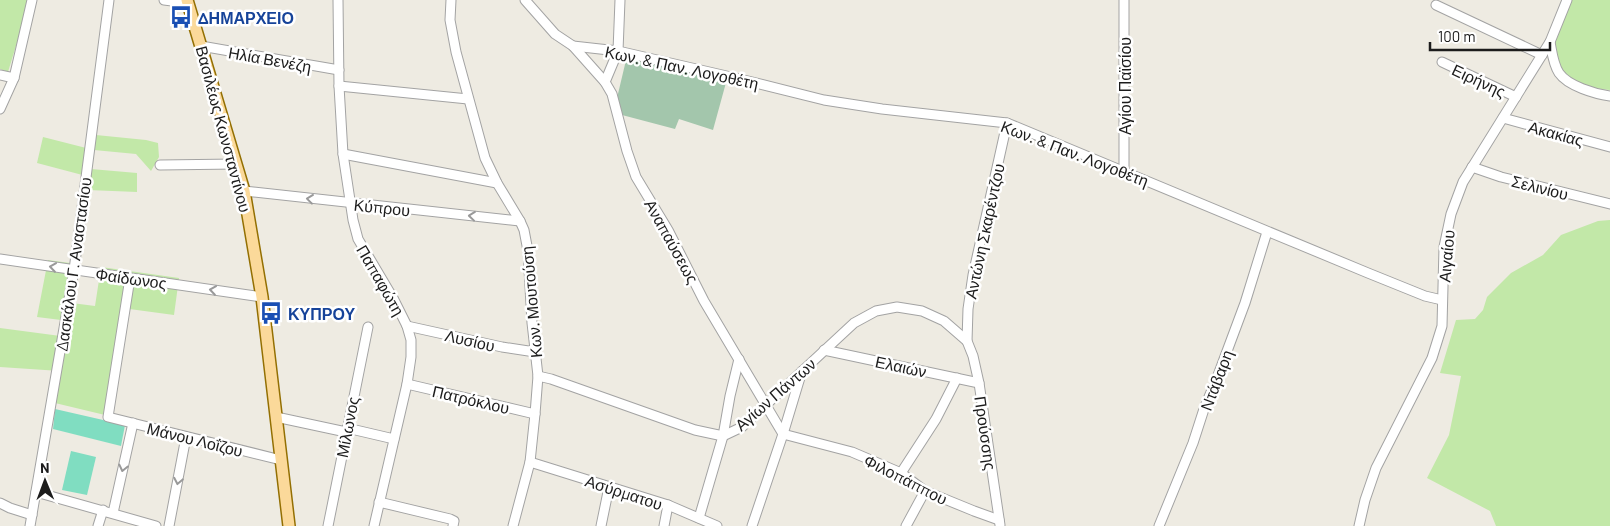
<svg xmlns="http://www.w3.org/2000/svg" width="1610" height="526" font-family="Barlow,sans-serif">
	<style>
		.grass { fill: #c2e8a8 }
		.cemetery { fill: #a3c6ac }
		.pitch { fill: #80ddc1 }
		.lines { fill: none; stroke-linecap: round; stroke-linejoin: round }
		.minor-casing { stroke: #a3a3a3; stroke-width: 11 }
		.major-casing { stroke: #936f02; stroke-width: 14 }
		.minor { stroke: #fff; stroke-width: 9 }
		.major { stroke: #fbd99a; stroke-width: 11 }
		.oneway { stroke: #999 }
		.labels { text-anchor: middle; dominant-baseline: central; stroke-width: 5; stroke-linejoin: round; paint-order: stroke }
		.transit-label { font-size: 16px; font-weight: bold; fill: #164399; stroke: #fff; text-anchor: start }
		.street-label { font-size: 16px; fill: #1c1c1c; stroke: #fff }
	</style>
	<rect width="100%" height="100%" fill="#eeebe2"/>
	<g class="grass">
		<polygon points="0,0 30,0 8,72 0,69"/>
		<path d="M 1570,0 L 1610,0 L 1610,90 C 1583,88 1548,73 1554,40 C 1557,27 1565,13 1570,0 Z"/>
		<polygon points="96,135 146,140 158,143 159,157 151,171 136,154 94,150 91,169 137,173 137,192 88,190 90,177 37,163 43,137 94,150"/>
		<polygon points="1610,220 1610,526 1496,526 1490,511 1427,478 1449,435 1461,376 1440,373 1456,320 1475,319 1483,310 1487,297 1511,273 1543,255 1561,235 1598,221"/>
		<polygon points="48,260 70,263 64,302 95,306 101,267 179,278 174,315 122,308 105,415 55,403 60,371 0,367 0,328 68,337 69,321 37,317"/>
	</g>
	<polygon class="cemetery" points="627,56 727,79 713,130 679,119 675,129 622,115 617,98"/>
	<g class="pitch">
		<polygon points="55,409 125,425 121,446 53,429"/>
		<polygon points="71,451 96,457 87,495 62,490"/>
	</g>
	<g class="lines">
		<defs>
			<g id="minor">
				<polyline points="164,0 188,3"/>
				<polyline points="338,0 339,86 343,154 353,220 358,239 393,298 407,326 411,340 411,357 407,384 374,526"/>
				<polyline points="451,0 450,20 456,52 485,158 497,183 520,221 524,230 528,251 532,323 538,376 535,414 530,462 513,526"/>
				<polyline points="525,0 555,34 573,46 605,82 612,94 627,151 636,177 668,230 704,301 783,434 852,452 901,473 925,491 974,511 999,520"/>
				<polyline points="1436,5 1542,55"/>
				<path d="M 1550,42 C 1552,52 1553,64 1559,73 C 1568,86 1595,94 1610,96"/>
				<polyline points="201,46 339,70"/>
				<polyline points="573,46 618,51 744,80 824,100 882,109 1007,123 1368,273 1425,296 1442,300"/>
				<polyline points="1442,62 1516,97"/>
				<polyline points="0,75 14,78"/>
				<polyline points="605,82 618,51 620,0"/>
				<polyline points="339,86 468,99"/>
				<polyline points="0,109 14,78 32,0"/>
				<polyline points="1503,118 1610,147"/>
				<polyline points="343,154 497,183"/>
				<polyline points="160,165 236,164"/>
				<polyline points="1472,167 1501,177 1610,204"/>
				<polyline points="1124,171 1124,0"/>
				<polyline points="244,191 520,221"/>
				<polyline points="0,259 262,297"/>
				<polyline points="130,278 108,417 281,460"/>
				<polyline points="407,326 502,347 535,352"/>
				<polyline points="824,350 979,383"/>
				<polyline points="538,376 551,379 695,430 723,436 742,427 854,323 876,311 897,307 922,311 944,321 967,341"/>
				<polyline points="407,384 535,414"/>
				<polyline points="276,417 346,432"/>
				<polyline points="347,428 394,439"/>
				<polyline points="530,462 668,505 717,526"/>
				<polyline points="901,473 936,419 957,378"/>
				<polyline points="36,492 156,526"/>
				<polyline points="379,502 450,519 454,521 453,526"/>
				<polyline points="0,503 10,508 32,515"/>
				<polyline points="113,513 133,423"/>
				<polyline points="699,518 723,436 730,396 739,359"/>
				<polyline points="1000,525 979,383 973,356 967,341 968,309 973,275 1007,123"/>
				<polyline points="30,526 74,270 109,0"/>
				<polyline points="98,526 103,510"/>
				<polyline points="169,526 186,437"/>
				<polyline points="328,526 368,327"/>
				<polyline points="601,526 609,487"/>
				<polyline points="664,526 668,505"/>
				<polyline points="752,526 783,434 802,371"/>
				<polyline points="906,526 925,491"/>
				<polyline points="1159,526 1193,443 1204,409 1217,378 1245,303 1267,232"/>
				<polyline points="1359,526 1365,500 1376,468 1432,358 1442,326 1444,247 1451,214 1463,182 1550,42 1567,0"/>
			</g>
			<polyline id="major" points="187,0 244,191 262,297 289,526"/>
		</defs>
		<use href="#minor" class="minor-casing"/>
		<use href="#major" class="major-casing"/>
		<use href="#minor" class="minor"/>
		<use href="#major" class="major"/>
	</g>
	<defs><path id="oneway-chevron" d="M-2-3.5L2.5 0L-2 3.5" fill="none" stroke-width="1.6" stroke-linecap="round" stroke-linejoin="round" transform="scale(1.25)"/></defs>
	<g class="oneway">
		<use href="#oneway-chevron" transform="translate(310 199) rotate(-173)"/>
		<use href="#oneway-chevron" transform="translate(472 216) rotate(-174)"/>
		<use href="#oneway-chevron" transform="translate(53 267) rotate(-172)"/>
		<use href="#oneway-chevron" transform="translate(213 290) rotate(-172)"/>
		<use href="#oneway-chevron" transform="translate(123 468) rotate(103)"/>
		<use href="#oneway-chevron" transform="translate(178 481) rotate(101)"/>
	</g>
	<defs>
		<symbol id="bus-bare" viewBox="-9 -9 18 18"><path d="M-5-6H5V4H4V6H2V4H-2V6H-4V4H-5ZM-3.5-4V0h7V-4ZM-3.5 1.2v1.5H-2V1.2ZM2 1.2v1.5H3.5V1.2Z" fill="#1a4fb4" stroke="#fff" stroke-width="2.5" paint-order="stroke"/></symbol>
	</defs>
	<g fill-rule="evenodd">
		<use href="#bus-bare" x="165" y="1" width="32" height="32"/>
		<use href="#bus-bare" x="255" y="297" width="32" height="32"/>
	</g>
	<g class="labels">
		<g class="transit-label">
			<text x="198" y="17">ΔΗΜΑΡΧΕΙΟ</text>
			<text x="288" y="313">ΚΥΠΡΟΥ</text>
		</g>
		<g class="street-label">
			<text transform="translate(270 59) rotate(10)">Ηλία Βενέζη</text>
			<text transform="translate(682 67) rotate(12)">Κων. &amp; Παν. Λογοθέτη</text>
			<text transform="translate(1479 80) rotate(25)">Ειρήνης</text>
			<text transform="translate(1124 86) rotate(-90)">Αγίου Παϊσίου</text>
			<text transform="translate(224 129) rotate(75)">Βασιλέως Κωνσταντίνου</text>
			<text transform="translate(1556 133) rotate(15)">Ακακίας</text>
			<text transform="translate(1075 153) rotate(21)">Κων. &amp; Παν. Λογοθέτη</text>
			<text transform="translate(1540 187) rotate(14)">Σελινίου</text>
			<text transform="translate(382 207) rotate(6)">Κύπρου</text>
			<text transform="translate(984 231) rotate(-78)">Αντώνη Σκαρέντζου</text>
			<text transform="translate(672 241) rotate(61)">Αναπαύσεως</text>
			<text transform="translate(1446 256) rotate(-85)">Αιγαίου</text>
			<text transform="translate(73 264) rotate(-82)">Δασκάλου Γ. Αναστασίου</text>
			<text transform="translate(131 278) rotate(8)">Φαίδωνος</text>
			<text transform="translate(381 280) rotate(60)">Παπαφώτη</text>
			<text transform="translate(531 302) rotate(-95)">Κων. Μουτούση</text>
			<text transform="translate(470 340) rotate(13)">Λυσίου</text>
			<text transform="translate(901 366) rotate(12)">Ελαιών</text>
			<text transform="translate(1216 380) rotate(-69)">Ντάβαρη</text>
			<text transform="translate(775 394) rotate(-41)">Αγίων Πάντων</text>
			<text transform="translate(471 399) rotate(13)">Πατρόκλου</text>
			<text transform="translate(347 427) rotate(-79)">Μίλωνος</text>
			<text transform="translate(986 433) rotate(82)">Προύσσης</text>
			<text transform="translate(195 439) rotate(14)">Μάνου Λοΐζου</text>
			<text transform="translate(906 479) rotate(27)">Φιλοπάππου</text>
			<text transform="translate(624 492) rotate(18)">Ασύρματου</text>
		</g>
	</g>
	<g transform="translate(45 481) rotate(359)" stroke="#ffffff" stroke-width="4" paint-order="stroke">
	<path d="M0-4L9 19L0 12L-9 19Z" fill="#1c1c1c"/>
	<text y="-8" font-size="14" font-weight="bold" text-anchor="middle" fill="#1c1c1c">N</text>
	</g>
	<path d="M1430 42v8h120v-8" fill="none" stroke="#1c1c1c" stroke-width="2.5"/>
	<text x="1438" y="42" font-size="15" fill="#1c1c1c" stroke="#ffffff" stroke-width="4" paint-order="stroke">100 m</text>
</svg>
